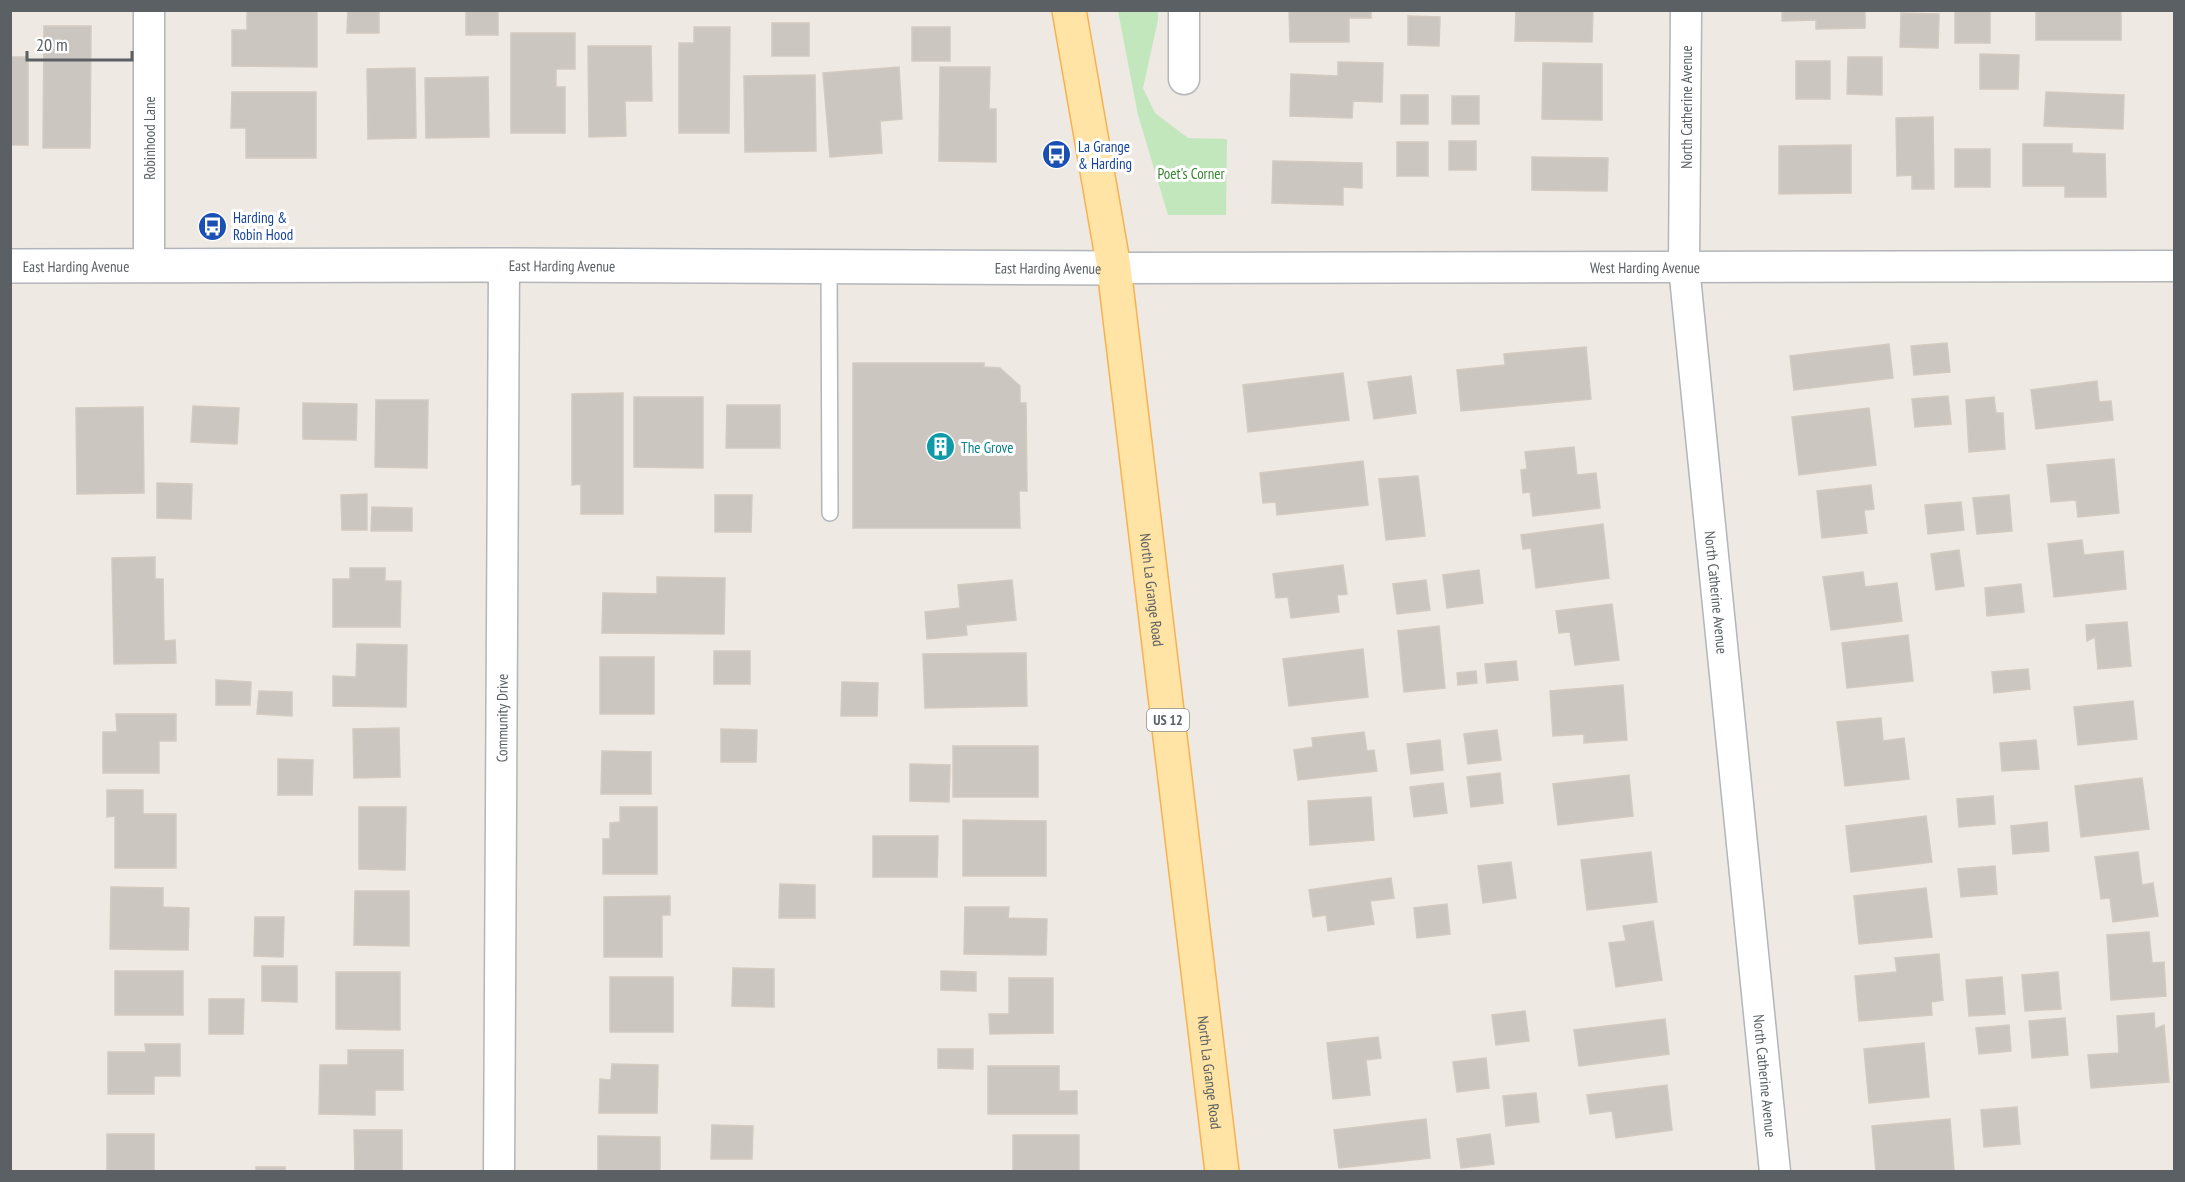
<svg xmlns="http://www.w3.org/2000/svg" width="2185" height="1182" font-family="'PT Sans Narrow',sans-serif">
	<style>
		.green { fill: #c2e7bc }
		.building { fill: #ccc6c0; stroke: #d3cac0; stroke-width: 1.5 }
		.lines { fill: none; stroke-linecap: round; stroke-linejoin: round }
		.service-casing { stroke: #b2b6ba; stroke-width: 18 }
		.minor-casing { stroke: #b2b6ba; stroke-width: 33 }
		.tertiary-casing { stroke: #b2b6ba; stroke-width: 36 }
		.primary-casing { stroke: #f9b150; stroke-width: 36 }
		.service { stroke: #fff; stroke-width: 15 }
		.minor { stroke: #fff; stroke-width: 30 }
		.tertiary { stroke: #fff; stroke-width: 33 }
		.primary { stroke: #ffe4a5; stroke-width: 33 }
		.labels { text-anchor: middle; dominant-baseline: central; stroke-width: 6; stroke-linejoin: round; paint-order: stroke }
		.shield { fill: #fff; stroke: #8c9092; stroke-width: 1.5 }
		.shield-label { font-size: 14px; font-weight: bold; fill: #5a6063 }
		.street-label { font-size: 15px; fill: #5a6063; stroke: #fff }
		.transit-label { font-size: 15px; fill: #164399; stroke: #fff; text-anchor: start }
		.park-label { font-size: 15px; fill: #38852f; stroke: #fff }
		.culture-label { font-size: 15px; fill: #0d838f; stroke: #fff; text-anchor: start }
	</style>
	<rect width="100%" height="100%" fill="#eee9e2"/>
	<polygon class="green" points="1118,11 1158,11 1158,20 1143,88 1155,113 1188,138 1227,139 1226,215 1168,215 1138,115"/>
	<g class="building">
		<polygon points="247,10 317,10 317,67 232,66 232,30 247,30"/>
		<polygon points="348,10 379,10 379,33 347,33"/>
		<rect x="466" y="10" width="32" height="25"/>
		<polygon points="1289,10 1371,10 1371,18 1349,18 1349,42 1290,42"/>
		<polygon points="1593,10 1592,42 1515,41 1516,11"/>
		<polygon points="1782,10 1865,10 1865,28 1816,29 1816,20 1782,21"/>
		<rect x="1955" y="10" width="35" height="33"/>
		<rect x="2036" y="10" width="85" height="30"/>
		<polygon points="1901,13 1939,14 1938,48 1900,47"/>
		<polygon points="1408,16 1440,17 1439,46 1408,45"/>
		<rect x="772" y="23" width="37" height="33"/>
		<polygon points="44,26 91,26 90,148 43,148"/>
		<polygon points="694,27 730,27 729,133 679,133 679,43 694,43"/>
		<rect x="912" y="27" width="38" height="34"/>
		<polygon points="511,33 575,33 575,69 556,69 556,87 565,87 565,133 511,133"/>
		<polygon points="588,46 651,46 652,101 625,101 626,136 589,137"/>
		<polygon points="1980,54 2019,55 2018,89 1980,89"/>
		<rect x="10" y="57" width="18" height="88"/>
		<polygon points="1848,57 1882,57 1882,95 1847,94"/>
		<rect x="1796" y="61" width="34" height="38"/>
		<polygon points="1338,62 1383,63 1382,102 1353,101 1352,118 1290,116 1291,74 1338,76"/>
		<polygon points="1543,63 1602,64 1602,120 1542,119"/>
		<polygon points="899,67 902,119 880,121 882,153 830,157 823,73"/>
		<polygon points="940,67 990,67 989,109 996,109 996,162 939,161"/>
		<polygon points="415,68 416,138 368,139 367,69"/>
		<polygon points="815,75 816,151 745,152 744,76"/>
		<polygon points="488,77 489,137 426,138 425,78"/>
		<polygon points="232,92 316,92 316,158 246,158 246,128 231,128"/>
		<polygon points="2046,92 2124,95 2123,129 2044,126"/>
		<rect x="1401" y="95" width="27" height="29"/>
		<rect x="1452" y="96" width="27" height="28"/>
		<polygon points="1933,117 1934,189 1912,189 1912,175 1897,176 1896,118"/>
		<rect x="1449" y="141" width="27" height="29"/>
		<rect x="1397" y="142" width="31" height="34"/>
		<polygon points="2023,144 2072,144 2072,153 2105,154 2106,197 2065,197 2065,186 2023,186"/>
		<polygon points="1851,145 1851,193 1779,194 1779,146"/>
		<rect x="1955" y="149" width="35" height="38"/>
		<polygon points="1532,157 1608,158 1607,191 1532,190"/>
		<polygon points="1273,161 1362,163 1362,188 1343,187 1343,205 1272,203"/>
		<polygon points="1947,343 1950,372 1914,375 1911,346"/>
		<polygon points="1889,344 1893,378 1794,390 1790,356"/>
		<polygon points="1586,347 1591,399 1461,411 1457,370 1505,365 1504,354"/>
		<polygon points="853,363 984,363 984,367 1000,368 1020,386 1020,403 1026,403 1027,491 1019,491 1020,528 853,528"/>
		<polygon points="1343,373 1349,420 1248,432 1243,385"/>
		<polygon points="1411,376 1416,413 1374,419 1368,382"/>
		<polygon points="2097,381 2099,402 2111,401 2113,420 2036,429 2031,390"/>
		<polygon points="623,393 623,514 581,514 581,484 572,485 572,394"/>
		<polygon points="1948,396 1951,424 1915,427 1912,399"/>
		<polygon points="634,397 703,397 703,468 634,467"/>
		<polygon points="1994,397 1996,413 2003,413 2005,449 1969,452 1966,400"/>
		<polygon points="376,400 428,400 427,468 375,467"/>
		<polygon points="303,403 357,404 356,440 303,439"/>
		<polygon points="727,405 780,405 780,448 726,448"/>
		<polygon points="193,406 239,408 237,444 191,442"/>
		<polygon points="143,407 144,493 77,494 76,408"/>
		<polygon points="1869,408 1876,465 1799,475 1792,417"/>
		<polygon points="1574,447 1577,475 1596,473 1600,508 1533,516 1530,492 1523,493 1521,470 1527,469 1525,452"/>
		<polygon points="2114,459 2119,513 2078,517 2076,500 2051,502 2047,465"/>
		<polygon points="1363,461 1368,505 1277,515 1276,502 1263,503 1260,473"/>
		<polygon points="1418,476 1425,536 1386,540 1379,479"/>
		<polygon points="157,483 192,484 191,519 157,518"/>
		<polygon points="1871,485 1874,509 1864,510 1867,533 1822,538 1817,491"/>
		<polygon points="367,494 367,530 342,530 341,495"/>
		<polygon points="715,495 752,495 751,532 715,532"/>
		<polygon points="2009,495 2012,531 1977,534 1973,498"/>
		<polygon points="1961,502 1964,530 1928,534 1925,505"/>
		<polygon points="372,507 412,508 412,531 371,531"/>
		<polygon points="1603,524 1609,578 1536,588 1531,548 1523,549 1521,535"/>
		<polygon points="2082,540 2084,555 2123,551 2126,589 2054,597 2048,544"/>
		<polygon points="1959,550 1964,586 1936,590 1931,554"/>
		<polygon points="155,557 155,579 163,579 164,641 175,640 176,663 114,664 112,558"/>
		<polygon points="1343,565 1347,594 1337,595 1339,612 1291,618 1288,597 1276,598 1273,574"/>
		<polygon points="350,568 385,568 385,581 401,581 400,627 333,627 333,579 350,579"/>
		<polygon points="1479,570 1483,603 1447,608 1443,575"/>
		<polygon points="1863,572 1865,587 1897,583 1902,621 1831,630 1823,577"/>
		<polygon points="657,577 725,578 724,634 602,633 603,593 657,594"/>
		<polygon points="1012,580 1016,620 966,625 967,635 927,639 925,612 960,608 958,585"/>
		<polygon points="1426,580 1430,610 1397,614 1393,584"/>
		<polygon points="2021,584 2024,612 1987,616 1985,588"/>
		<polygon points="1612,604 1619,660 1575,665 1570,632 1559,633 1556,611"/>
		<polygon points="2127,622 2131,666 2098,669 2095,637 2087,641 2086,625"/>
		<polygon points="1439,626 1445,688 1404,692 1398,631"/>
		<polygon points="1908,635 1913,681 1847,688 1842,643"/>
		<polygon points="357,644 407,645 406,707 333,706 333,676 356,677"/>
		<polygon points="1363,649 1368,697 1289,706 1283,659"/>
		<rect x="714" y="651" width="36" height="33"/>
		<polygon points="1026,653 1027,706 925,708 923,654"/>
		<rect x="600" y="657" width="54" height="57"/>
		<polygon points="1516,661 1518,680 1487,683 1485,664"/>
		<polygon points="2028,669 2030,689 1994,693 1992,672"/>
		<polygon points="1476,671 1477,683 1458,685 1457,673"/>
		<polygon points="216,680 251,682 250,705 216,705"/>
		<polygon points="842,682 878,683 877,716 841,716"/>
		<polygon points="1623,685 1627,740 1584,743 1584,734 1553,736 1550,691"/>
		<polygon points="259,691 292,692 292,716 257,714"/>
		<polygon points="2133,701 2137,739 2078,745 2074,707"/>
		<polygon points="116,714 176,714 176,741 159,741 159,773 103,773 103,732 117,732"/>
		<polygon points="1881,718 1883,741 1904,738 1909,779 1845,786 1837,722"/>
		<polygon points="399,728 400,777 354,778 353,729"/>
		<polygon points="721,729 757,730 756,762 721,762"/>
		<polygon points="1497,730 1501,760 1468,764 1464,734"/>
		<polygon points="1364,732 1367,751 1374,750 1377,771 1298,780 1294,750 1313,747 1312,738"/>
		<polygon points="1440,740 1443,770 1411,774 1407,744"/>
		<polygon points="2036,740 2039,769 2002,771 2000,743"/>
		<rect x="953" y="746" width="85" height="51"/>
		<polygon points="602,751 651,752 651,794 601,794"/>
		<polygon points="278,759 313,760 312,795 278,795"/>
		<polygon points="910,764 950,765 949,802 910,801"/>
		<polygon points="1500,773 1503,803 1471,807 1467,777"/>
		<polygon points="1629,775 1633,816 1558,825 1553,784"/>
		<polygon points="2142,778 2149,829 2081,837 2075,786"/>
		<polygon points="1443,783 1447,813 1414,817 1410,787"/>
		<polygon points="107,790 143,790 143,814 176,814 176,868 115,868 115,816 107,817"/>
		<polygon points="1993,796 1995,824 1959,827 1957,799"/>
		<polygon points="1371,797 1374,840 1310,845 1308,801"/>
		<polygon points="359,807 406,807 405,870 359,869"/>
		<polygon points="620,807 657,807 657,874 603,874 603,839 610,839 610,823 620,822"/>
		<polygon points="1926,816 1932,862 1851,872 1846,826"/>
		<polygon points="963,820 1046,821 1046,876 963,876"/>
		<polygon points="2047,822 2049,851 2013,854 2011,826"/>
		<polygon points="873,836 938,836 937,877 873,877"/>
		<polygon points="1651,852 1657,902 1587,910 1581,860"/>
		<polygon points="2138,852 2142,885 2153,883 2158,916 2113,922 2110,898 2101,899 2095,857"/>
		<polygon points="1511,862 1516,898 1483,903 1478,866"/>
		<polygon points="1995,866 1997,894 1961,897 1958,869"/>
		<polygon points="1391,878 1394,898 1370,901 1374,924 1328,931 1326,915 1313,917 1309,890"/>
		<polygon points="780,884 815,885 815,918 779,918"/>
		<polygon points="111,887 163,888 163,907 189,908 188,950 110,949"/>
		<polygon points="1926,888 1932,937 1859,944 1854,896"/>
		<polygon points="355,891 409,891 409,946 354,945"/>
		<polygon points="670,896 670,915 662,915 662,957 604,957 604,897"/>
		<polygon points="1447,904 1450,934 1417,938 1414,908"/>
		<polygon points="965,907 1009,907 1008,918 1047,919 1046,955 964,954"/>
		<polygon points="255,917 284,917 283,957 254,956"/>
		<polygon points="1653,921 1662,980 1616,987 1609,943 1626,941 1623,926"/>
		<polygon points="2149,932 2152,963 2164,962 2166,996 2111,1000 2107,935"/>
		<polygon points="1939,954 1943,1000 1931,1002 1932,1015 1859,1021 1855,976 1897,972 1895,958"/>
		<polygon points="262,966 297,966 297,1002 262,1001"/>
		<polygon points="733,968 774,969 774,1007 732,1006"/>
		<rect x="115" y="971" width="68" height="44"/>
		<polygon points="941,971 976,972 976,991 941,990"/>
		<polygon points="336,972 400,972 400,1030 336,1029"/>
		<polygon points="2058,972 2061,1009 2025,1011 2022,975"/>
		<rect x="610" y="977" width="63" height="55"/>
		<polygon points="2002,977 2005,1014 1969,1016 1966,980"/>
		<polygon points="1009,978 1053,978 1053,1033 990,1034 989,1014 1009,1014"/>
		<polygon points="209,999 244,999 243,1034 209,1034"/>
		<polygon points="1525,1011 1529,1041 1496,1045 1492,1015"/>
		<polygon points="2154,1013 2155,1029 2164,1025 2169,1082 2091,1088 2088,1055 2119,1053 2117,1016"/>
		<polygon points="2065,1018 2068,1055 2032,1058 2029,1021"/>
		<polygon points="1665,1019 1669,1054 1579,1066 1574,1030"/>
		<polygon points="2009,1025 2011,1051 1979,1054 1976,1028"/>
		<polygon points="1378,1037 1381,1058 1366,1060 1370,1095 1333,1099 1327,1043"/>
		<polygon points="1924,1043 1929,1097 1869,1103 1864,1049"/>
		<polygon points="145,1044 180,1044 180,1076 154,1076 154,1094 108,1094 108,1052 146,1052"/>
		<polygon points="938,1049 973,1049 973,1069 938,1068"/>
		<polygon points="348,1050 403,1050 403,1090 375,1090 375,1115 319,1114 320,1065 348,1065"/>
		<polygon points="1486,1058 1489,1088 1457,1092 1453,1062"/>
		<polygon points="612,1064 658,1065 657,1113 599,1113 600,1079 611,1080"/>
		<polygon points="988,1066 1059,1066 1059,1091 1077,1091 1077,1114 988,1114"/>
		<polygon points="1667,1085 1672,1130 1616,1138 1612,1111 1590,1114 1587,1095"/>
		<polygon points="1536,1093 1539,1122 1506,1126 1503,1096"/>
		<polygon points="2017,1107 2020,1144 1984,1147 1981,1110"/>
		<polygon points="1426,1119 1430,1158 1339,1168 1334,1130"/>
		<polygon points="1950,1119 1954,1170 1876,1172 1872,1126"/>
		<polygon points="712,1125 753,1126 752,1159 711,1159"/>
		<polygon points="354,1130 402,1130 402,1172 355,1172"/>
		<rect x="107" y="1134" width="47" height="38"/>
		<polygon points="1490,1134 1494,1164 1461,1168 1457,1139"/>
		<rect x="1013" y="1135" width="66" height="37"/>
		<polygon points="598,1136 660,1137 660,1172 598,1172"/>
		<rect x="256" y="1167" width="29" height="5"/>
	</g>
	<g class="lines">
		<defs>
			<polyline id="service" points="829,267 830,513"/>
			<g id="minor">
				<path id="s1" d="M 1686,10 L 1684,267 L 1775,1172"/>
				<polyline points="1184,79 1184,10"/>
				<polyline points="149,265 149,10"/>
				<path id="s2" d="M 1114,268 L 2174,266"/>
				<path id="s3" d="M 499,1172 L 504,265"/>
			</g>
			<g id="tertiary">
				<path id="s4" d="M 10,266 L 504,265 L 1114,268"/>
			</g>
			<g id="primary">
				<path id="s5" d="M 1069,10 L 1114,268 L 1222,1172"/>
			</g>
		</defs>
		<use href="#service" class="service-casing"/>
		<use href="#minor" class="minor-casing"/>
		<use href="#tertiary" class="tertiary-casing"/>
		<use href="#primary" class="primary-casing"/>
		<use href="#service" class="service"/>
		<use href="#minor" class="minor"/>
		<use href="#tertiary" class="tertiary"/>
		<use href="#primary" class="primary"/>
	</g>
	<defs>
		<symbol id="bus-disc" viewBox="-11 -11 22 22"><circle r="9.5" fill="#1a4fb4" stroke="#fff"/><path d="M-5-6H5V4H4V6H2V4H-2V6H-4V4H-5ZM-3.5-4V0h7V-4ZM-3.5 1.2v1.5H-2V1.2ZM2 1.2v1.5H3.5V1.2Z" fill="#fff"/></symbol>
		<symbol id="building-disc" viewBox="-11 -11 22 22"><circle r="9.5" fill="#0f9aa8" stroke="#fff"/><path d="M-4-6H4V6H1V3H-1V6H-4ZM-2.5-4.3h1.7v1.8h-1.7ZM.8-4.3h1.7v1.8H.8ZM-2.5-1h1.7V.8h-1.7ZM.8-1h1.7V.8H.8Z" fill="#fff"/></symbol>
	</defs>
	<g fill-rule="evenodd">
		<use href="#bus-disc" x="1040" y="138" width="33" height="33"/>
		<use href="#bus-disc" x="196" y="210" width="33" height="33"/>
		<use href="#building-disc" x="924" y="430" width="33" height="33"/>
	</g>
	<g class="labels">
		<rect class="shield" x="1147" y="709" width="42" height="22" rx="4.5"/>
		<g class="shield-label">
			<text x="1168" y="720">US 12</text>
		</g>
		<g class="street-label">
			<text transform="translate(1686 107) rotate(-90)">North Catherine Avenue</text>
			<text transform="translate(149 138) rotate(-90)">Robinhood Lane</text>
			<text stroke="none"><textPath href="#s4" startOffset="552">East Harding Avenue</textPath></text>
			<text stroke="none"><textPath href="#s4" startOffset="66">East Harding Avenue</textPath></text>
			<text stroke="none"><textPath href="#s2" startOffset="531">West Harding Avenue</textPath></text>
			<text stroke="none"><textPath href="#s4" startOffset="1038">East Harding Avenue</textPath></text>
			<text stroke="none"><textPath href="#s5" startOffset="586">North La Grange Road</textPath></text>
			<text stroke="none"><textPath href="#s1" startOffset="584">North Catherine Avenue</textPath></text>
			<text stroke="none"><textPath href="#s3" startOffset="454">Community Drive</textPath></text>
			<text stroke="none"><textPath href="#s5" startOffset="1072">North La Grange Road</textPath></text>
			<text stroke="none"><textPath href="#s1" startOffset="1070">North Catherine Avenue</textPath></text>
		</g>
		<g class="transit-label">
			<text x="1078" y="146">La Grange<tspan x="1078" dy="17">&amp; Harding</tspan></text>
			<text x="233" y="217">Harding &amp;<tspan x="233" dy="17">Robin Hood</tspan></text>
		</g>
		<g class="park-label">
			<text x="1191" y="173">Poet's Corner</text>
		</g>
		<g class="culture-label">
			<text x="961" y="447">The Grove</text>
		</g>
	</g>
	<rect width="2185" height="1182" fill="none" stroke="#5a6063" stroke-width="24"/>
	<path d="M27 51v9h105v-9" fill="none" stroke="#5a6063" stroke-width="3"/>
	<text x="36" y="51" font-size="18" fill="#5a6063" stroke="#ffffff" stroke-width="4.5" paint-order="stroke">20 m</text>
</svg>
